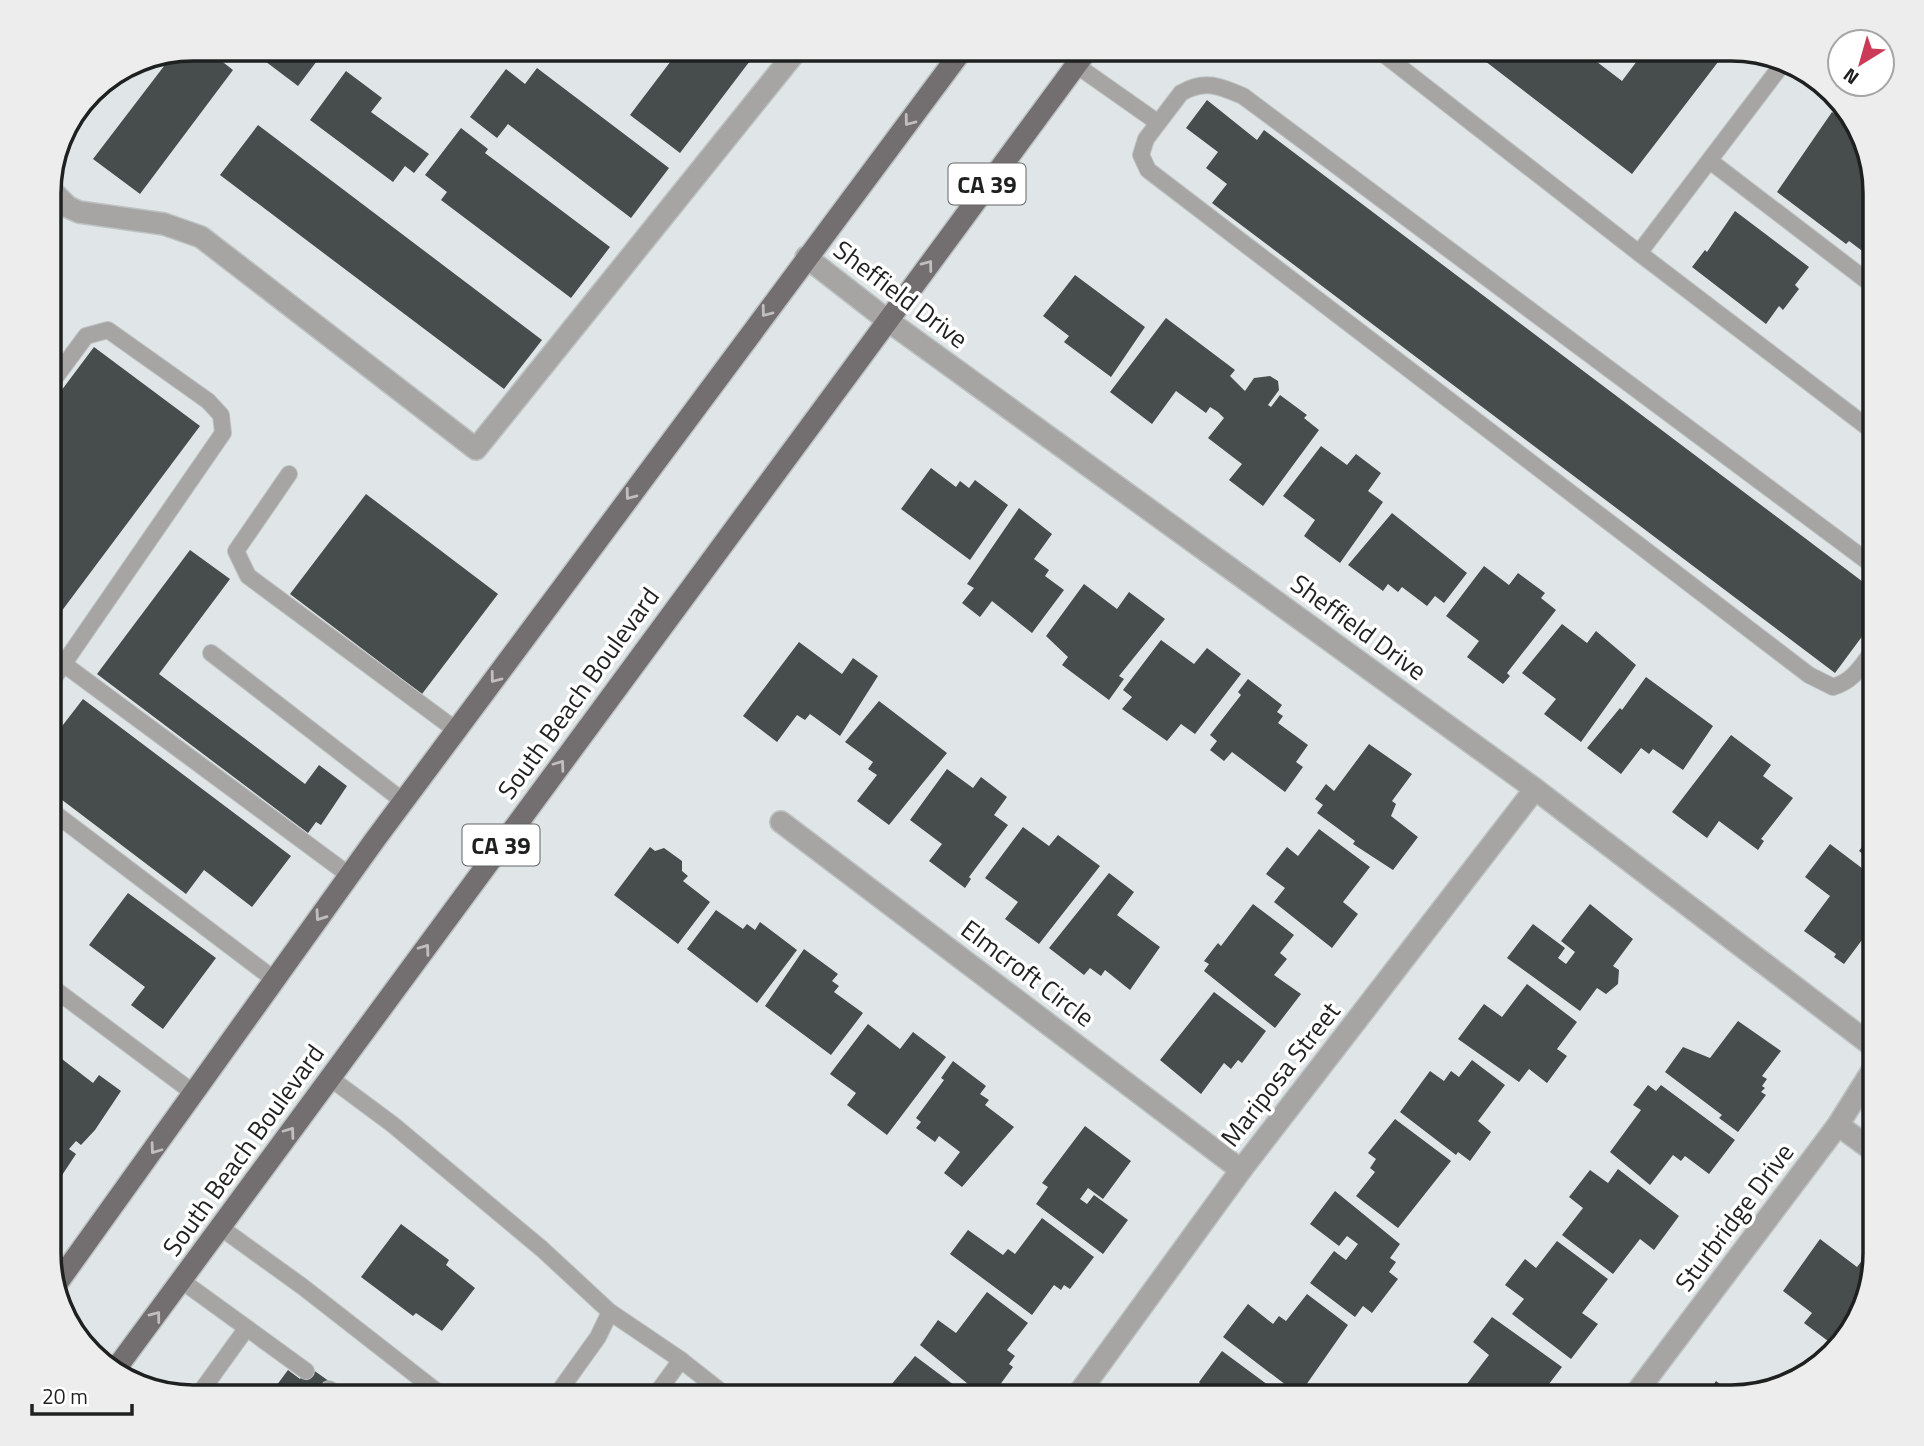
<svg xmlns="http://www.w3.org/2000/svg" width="1924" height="1446" font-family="'Titillium Web',sans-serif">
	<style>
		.building { fill: #474c4c }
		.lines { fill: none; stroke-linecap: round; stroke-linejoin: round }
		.service-casing { stroke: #bdc3c3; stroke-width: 18 }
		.minor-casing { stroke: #bdc3c3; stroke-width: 24 }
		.primary-casing { stroke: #bdc3c3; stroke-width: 24 }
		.service { stroke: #a7a4a4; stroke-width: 16 }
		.minor { stroke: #a7a4a4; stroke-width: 21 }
		.primary { stroke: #736e6f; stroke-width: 21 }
		.oneway { stroke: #c0bebe }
		.labels { text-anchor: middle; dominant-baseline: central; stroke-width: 7; stroke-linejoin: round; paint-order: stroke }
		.shield { fill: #fff; stroke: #626464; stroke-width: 2 }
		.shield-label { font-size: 24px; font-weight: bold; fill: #1f2121 }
		.street-label { font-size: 26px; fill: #1f2121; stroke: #fff }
		.rim { fill: none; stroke: #1f2121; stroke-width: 3.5 }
	</style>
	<rect width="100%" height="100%" fill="#e0e6e7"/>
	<g class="building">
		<polygon points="194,49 206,49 233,70 140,194 93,159 174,53"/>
		<polygon points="249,49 326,49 298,86"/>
		<polygon points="680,49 759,49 680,153 630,115"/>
		<polygon points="1474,49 1587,49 1584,52 1622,81 1646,49 1728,49 1632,174 1472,51"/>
		<polygon points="537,68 669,168 631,218 508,124 497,138 470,117 506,69 525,84"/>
		<polygon points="346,71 382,98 371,112 429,154 414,173 405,166 393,182 310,120"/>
		<polygon points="1207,100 1257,140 1264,130 1875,591 1875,619 1835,673 1212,203 1227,184 1206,168 1218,152 1186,128"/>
		<polygon points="1832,112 1861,132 1875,193 1875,265 1871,262 1873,259 1849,241 1846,244 1777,192"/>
		<polygon points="258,125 542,340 504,389 220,175"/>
		<polygon points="461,128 488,149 485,153 610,247 571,298 441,200 447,192 425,175"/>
		<polygon points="1735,211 1809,267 1795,285 1799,289 1783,310 1779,306 1766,324 1692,267 1705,250 1707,252"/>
		<polygon points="1075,275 1145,327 1111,377 1064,342 1069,336 1043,316"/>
		<polygon points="1166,318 1235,370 1230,376 1245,391 1254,378 1270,376 1278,381 1279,390 1268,405 1271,407 1280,395 1307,415 1304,418 1319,430 1263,506 1229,480 1242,464 1208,438 1224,418 1218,412 1210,407 1206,413 1176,391 1152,424 1110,392"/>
		<polygon points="94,347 200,426 49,628 49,407"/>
		<polygon points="1875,380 1875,404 1864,395"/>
		<polygon points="1321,446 1347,465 1356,454 1381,473 1368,491 1383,502 1340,563 1304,536 1315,520 1283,496"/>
		<polygon points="931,468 956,487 960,481 969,488 975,480 1008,505 970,560 901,509"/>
		<polygon points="366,494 498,594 422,694 290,594"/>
		<polygon points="1019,508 1052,534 1034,559 1049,570 1045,576 1064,590 1032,633 992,601 980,617 962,603 974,588 967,584"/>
		<polygon points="1392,513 1467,573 1444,603 1435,596 1427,606 1402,587 1398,592 1388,584 1383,591 1348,565"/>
		<polygon points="190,550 230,579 159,674 305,784 319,765 347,786 321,825 316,822 308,833 97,674"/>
		<polygon points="1484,566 1509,585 1518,573 1545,593 1541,598 1556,610 1507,673 1510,676 1503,684 1467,657 1479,641 1446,616"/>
		<polygon points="1084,584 1117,609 1129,592 1165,619 1119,676 1124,679 1109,700 1062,665 1068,657 1046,636"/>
		<polygon points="1562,624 1587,643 1596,631 1636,665 1581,742 1544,714 1556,699 1522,673"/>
		<polygon points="1161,640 1194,664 1207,648 1241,674 1195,734 1181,724 1167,741 1122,709 1132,697 1123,690"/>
		<polygon points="799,642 842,674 853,658 878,676 840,736 810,714 805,720 797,715 777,742 743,716"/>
		<polygon points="1646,677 1713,726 1683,770 1653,749 1649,754 1641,748 1621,774 1587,748 1620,708 1622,710"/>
		<polygon points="1248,679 1282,705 1277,712 1283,716 1278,723 1308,745 1296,762 1303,767 1285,792 1232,752 1224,761 1210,750 1217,741 1210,735 1241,695 1238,692"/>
		<polygon points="83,699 291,856 252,907 204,870 186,894 49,790 49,743"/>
		<polygon points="879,701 947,753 889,825 857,801 877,775 868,769 873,762 845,742"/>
		<polygon points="1731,735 1771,765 1763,776 1793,798 1761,839 1764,841 1758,850 1719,821 1707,838 1672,812"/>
		<polygon points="1369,744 1412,774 1392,801 1396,804 1391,816 1418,837 1393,870 1353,844 1355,841 1317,813 1323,805 1315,799 1326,784 1334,791"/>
		<polygon points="947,769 973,788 981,777 1007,797 994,815 1008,825 969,877 971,879 965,888 929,861 942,844 910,820"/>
		<polygon points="1023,827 1049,846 1058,835 1100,866 1039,944 1005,919 1018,902 985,878"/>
		<polygon points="1319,829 1370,867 1343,902 1358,914 1332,948 1274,902 1285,888 1266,874 1287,847 1298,856"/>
		<polygon points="1875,830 1875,863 1859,851"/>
		<polygon points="1830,844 1875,878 1875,937 1868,932 1844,964 1834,957 1836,954 1804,931 1830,896 1805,877"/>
		<polygon points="650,847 655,851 664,848 682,861 682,871 688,876 683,881 710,902 678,944 614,895"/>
		<polygon points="1109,873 1134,892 1117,915 1160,947 1130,990 1105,970 1101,976 1090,968 1084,975 1049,948"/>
		<polygon points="128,893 216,958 163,1029 131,1005 145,987 89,945"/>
		<polygon points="1253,904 1294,935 1280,953 1287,959 1274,975 1301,994 1275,1028 1204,971 1209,964 1204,961 1218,943 1221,946"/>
		<polygon points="1590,904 1633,939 1613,966 1619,970 1618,984 1606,994 1597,988 1580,1011 1507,958 1533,924 1565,948 1558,958 1566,964 1575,952 1561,941"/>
		<polygon points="716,910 743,929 747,924 755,930 760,922 797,950 757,1003 687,949"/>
		<polygon points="804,949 838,974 832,981 839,986 834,992 863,1013 831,1055 765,1006"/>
		<polygon points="1527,984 1577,1022 1557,1049 1567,1056 1547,1083 1529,1069 1519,1082 1458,1039 1484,1004 1502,1017"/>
		<polygon points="1214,992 1266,1031 1242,1063 1238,1060 1231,1069 1224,1063 1201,1094 1160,1060"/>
		<polygon points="1738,1021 1781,1051 1762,1076 1767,1079 1762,1086 1765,1088 1761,1092 1766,1095 1738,1132 1719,1118 1722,1115 1665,1072 1683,1047 1710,1058"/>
		<polygon points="868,1024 900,1049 913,1032 946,1057 887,1135 847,1105 856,1093 830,1074"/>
		<polygon points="49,1049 93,1083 99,1075 121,1091 95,1130 81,1145 76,1141 69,1149 76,1154 49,1195"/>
		<polygon points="1472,1060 1505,1085 1478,1121 1491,1132 1470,1161 1458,1152 1456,1155 1400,1112 1430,1071 1444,1081 1451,1071 1459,1077"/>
		<polygon points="953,1061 986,1086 980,1094 989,1100 985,1105 1014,1127 962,1187 944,1173 960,1152 939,1136 935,1142 916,1128 921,1122 916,1118 944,1080 941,1078"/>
		<polygon points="1648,1085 1656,1091 1661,1085 1735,1140 1709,1174 1685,1156 1681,1161 1673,1155 1650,1185 1610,1152 1641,1110 1633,1105"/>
		<polygon points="1395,1119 1451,1161 1398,1228 1356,1196 1375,1172 1370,1168 1376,1159 1368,1153"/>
		<polygon points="1085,1126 1131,1161 1103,1199 1088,1188 1080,1199 1087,1204 1094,1195 1128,1220 1103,1254 1036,1204 1048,1187 1042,1183"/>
		<polygon points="1618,1169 1679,1216 1654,1250 1640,1239 1613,1274 1562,1235 1583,1208 1569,1197 1590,1170 1608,1183"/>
		<polygon points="1335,1191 1400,1244 1390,1258 1396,1262 1389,1272 1398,1279 1372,1313 1363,1306 1355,1317 1310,1283 1334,1251 1346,1260 1358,1244 1347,1236 1339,1246 1310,1224"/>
		<polygon points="1042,1218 1094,1257 1070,1289 1064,1285 1061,1290 1054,1285 1032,1315 950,1254 968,1230 1003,1255 1008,1249 1015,1254"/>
		<polygon points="401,1224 449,1260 446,1265 475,1288 442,1331 416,1313 413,1316 361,1277"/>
		<polygon points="1820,1239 1857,1267 1870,1250 1875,1253 1846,1337 1841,1333 1832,1344 1804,1323 1812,1313 1783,1291"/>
		<polygon points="1557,1241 1608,1279 1582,1313 1598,1324 1571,1359 1512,1314 1524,1299 1505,1285 1525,1259 1536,1268"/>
		<polygon points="987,1292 1028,1323 1007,1350 1015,1356 1009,1364 1013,1367 991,1397 984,1397 920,1345 938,1320 956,1333"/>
		<polygon points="1307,1294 1348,1325 1299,1395 1223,1337 1248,1304 1273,1324 1279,1316 1286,1321"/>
		<polygon points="1492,1317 1562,1367 1539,1397 1530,1397 1524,1392 1520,1397 1465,1397 1460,1393 1489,1355 1473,1342"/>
		<polygon points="1222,1351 1276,1391 1271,1397 1204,1397 1207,1393 1199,1382"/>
		<polygon points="915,1356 970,1397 881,1397"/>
		<polygon points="309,1367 333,1384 323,1397 268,1397 288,1370 300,1379"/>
		<polygon points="1716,1381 1735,1396 1705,1397"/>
	</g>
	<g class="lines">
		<defs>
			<g id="service">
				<polyline points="1377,49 1639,253 1781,66"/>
				<polyline points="1076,65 1157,122"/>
				<polyline points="1710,161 1875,287"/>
				<polyline points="1639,253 1875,433"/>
				<polyline points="289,474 236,551 248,576 456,730"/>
				<path d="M 1875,567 L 1243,96 C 1220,86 1204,79 1181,93 L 1146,139 L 1141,155 L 1148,170 L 1809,675 L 1833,687 C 1854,681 1862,665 1875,648"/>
				<polyline points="211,653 403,801"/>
				<polyline points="65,665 349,875"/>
				<polyline points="49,685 223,433 221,415 208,401 108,330 86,336 49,386"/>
				<polyline points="49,809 275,980"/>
				<polyline points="49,985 195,1094"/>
				<polyline points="330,1078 392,1124 542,1249 610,1312 598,1337 555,1397"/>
				<polyline points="220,1227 303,1287 444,1397"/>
				<polyline points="182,1281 306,1371"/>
				<polyline points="610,1312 681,1360"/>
				<polyline points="329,1389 341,1397"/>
				<polyline points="197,1397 246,1329"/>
				<polyline points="654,1397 681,1360 728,1397"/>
			</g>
			<g id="minor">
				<polyline points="49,188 68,207 79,212 164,224 201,237 476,449 798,49"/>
				<polyline points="806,257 887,320 1535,789 1875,1048"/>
				<polyline points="781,822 1241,1170"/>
				<polyline points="1838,1125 1875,1152"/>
				<polyline points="1076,1397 1241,1170 1535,789"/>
				<polyline points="1633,1397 1838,1125 1875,1066"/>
			</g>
			<g id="primary">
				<polyline points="56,1285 374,841 963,49"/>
				<polyline points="115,1370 1088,49"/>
			</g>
		</defs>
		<use href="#service" class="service-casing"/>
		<use href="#minor" class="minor-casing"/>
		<use href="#primary" class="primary-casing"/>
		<use href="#service" class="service"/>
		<use href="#minor" class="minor"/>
		<use href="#primary" class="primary"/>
	</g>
	<defs><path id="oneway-chevron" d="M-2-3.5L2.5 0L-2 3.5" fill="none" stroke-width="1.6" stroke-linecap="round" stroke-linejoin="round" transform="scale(1.75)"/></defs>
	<g class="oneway">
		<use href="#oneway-chevron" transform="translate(909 121) rotate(127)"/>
		<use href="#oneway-chevron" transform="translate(928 265) rotate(-53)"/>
		<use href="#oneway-chevron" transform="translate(766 312) rotate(127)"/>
		<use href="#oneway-chevron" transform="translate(630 495) rotate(127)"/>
		<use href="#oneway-chevron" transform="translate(495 678) rotate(127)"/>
		<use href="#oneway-chevron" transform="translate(560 765) rotate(-54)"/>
		<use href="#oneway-chevron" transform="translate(320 916) rotate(125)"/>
		<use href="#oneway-chevron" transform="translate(425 949) rotate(-54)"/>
		<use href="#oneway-chevron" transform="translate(290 1132) rotate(-54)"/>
		<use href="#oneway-chevron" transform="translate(155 1149) rotate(126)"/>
		<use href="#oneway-chevron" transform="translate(156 1316) rotate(-53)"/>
	</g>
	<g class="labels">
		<g class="shield">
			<rect x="948.5" y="163.5" width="77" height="41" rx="5"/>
			<rect x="462.5" y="824.5" width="77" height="41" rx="5"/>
		</g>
		<g class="shield-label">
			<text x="987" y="184">CA 39</text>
			<text x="501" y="845">CA 39</text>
		</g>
		<g class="street-label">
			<text transform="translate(901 294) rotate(37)">Sheffield Drive</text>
			<text transform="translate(1359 627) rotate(36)">Sheffield Drive</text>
			<text transform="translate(578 693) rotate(-54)">South Beach Boulevard</text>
			<text transform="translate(1028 973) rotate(37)">Elmcroft Circle</text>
			<text transform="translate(1280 1074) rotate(-52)">Mariposa Street</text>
			<text transform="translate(243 1150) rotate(-54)">South Beach Boulevard</text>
			<text transform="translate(1734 1217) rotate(-53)">Sturbridge Drive</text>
		</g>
	</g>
	<path d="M0 0H1924V1446H0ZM193 61H1731A132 132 0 0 1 1863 193V1253A132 132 0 0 1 1731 1385H193A132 132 0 0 1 61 1253V193A132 132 0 0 1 193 61Z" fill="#ededed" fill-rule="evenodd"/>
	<path class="rim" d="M193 61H1731A132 132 0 0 1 1863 193V1253A132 132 0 0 1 1731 1385H193A132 132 0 0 1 61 1253V193A132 132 0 0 1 193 61Z"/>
	<g transform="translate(1861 63) rotate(217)"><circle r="33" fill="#ffffff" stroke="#a5a6a6" stroke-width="2"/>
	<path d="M0-5L12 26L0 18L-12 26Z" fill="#cb3b57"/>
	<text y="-10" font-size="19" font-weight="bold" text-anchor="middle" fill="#1f2121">N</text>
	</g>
	<path d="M32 1404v10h100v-10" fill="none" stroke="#1f2121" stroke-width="3.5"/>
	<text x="42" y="1404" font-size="21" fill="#1f2121" stroke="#ffffff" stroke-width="5" paint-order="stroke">20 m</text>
</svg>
